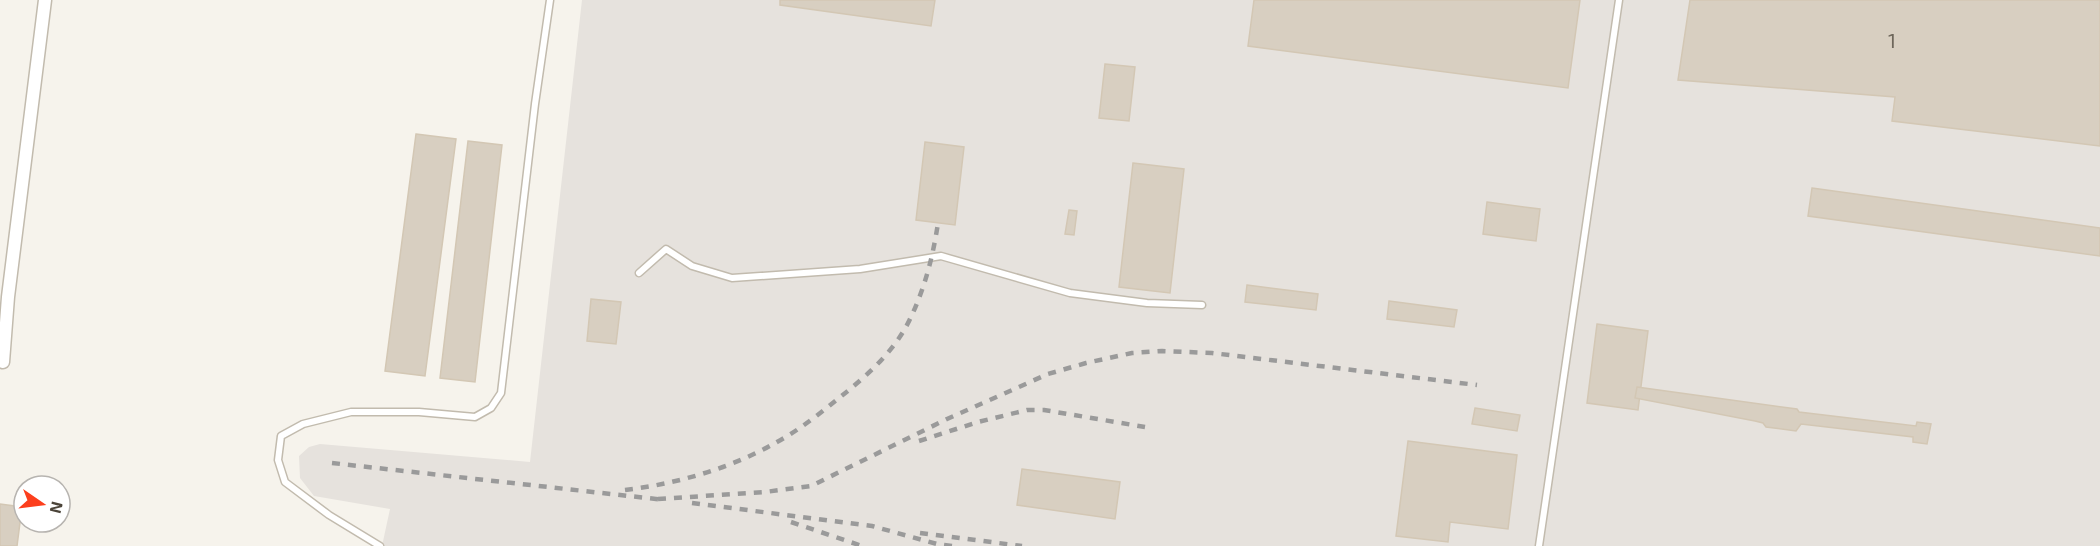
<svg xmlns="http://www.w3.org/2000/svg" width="2100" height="546" font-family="'Exo 2',sans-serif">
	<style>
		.industrial { fill: #e6e2dd }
		.building { fill: #d8cfc1; stroke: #d3c7b4; stroke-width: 1.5 }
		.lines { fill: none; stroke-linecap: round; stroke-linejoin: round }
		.lane-casing { stroke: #c2bbae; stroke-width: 9 }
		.street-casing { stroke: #c2bbae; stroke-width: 15 }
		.lane { stroke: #fff; stroke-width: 6 }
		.street { stroke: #fff; stroke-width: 12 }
		.rail { stroke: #9a9a9a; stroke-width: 4.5; stroke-dasharray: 8 8; stroke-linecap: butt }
		.labels { text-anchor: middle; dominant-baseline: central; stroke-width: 4.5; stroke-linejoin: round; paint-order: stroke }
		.number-label { font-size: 20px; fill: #6e675b }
	</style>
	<rect width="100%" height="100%" fill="#f6f3ec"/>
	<polygon class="industrial" points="582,0 2100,0 2100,546 382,546 390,509 314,496 300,478 299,456 309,447 320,444 530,462"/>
	<g class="building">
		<polygon points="780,0 935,0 931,26 780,5"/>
		<polygon points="1254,0 1580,0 1568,88 1248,46"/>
		<polygon points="1690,0 2100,0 2100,146 1892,121 1895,97 1678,80"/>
		<polygon points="1105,64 1135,67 1129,121 1099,118"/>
		<polygon points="416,134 456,139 425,376 385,371"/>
		<polygon points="468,141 502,145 475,382 440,378"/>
		<polygon points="925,142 964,147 955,225 916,220"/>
		<polygon points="1133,163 1184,169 1170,293 1119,287"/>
		<polygon points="1812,188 2100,228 2100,256 1808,216"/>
		<polygon points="1487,202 1540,209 1536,241 1483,234"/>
		<polygon points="1069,210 1077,211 1074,235 1065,234"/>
		<polygon points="1247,285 1318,294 1316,310 1245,302"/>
		<polygon points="591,299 621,302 616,344 587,341"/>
		<polygon points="1389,301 1457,310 1454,327 1387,319"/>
		<polygon points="1597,324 1648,331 1638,410 1587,403"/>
		<polygon points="1637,387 1797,409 1799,412 1916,426 1917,422 1931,424 1927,444 1913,442 1913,437 1801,424 1796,431 1766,427 1763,423 1755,421 1635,398"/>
		<polygon points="1475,408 1520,415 1517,431 1472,424"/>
		<polygon points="1408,441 1517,455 1508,529 1450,522 1448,542 1396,536"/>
		<polygon points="1022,469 1120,482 1115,519 1017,505"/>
		<polygon points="0,504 22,507 17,546 0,546"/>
	</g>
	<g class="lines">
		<defs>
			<g id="lane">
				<polyline points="639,273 666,249 692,266 732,278 860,269 941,256 1070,293 1147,303 1202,305"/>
				<polyline points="380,546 329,515 285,482 278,460 281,436 303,424 351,412 419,412 475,417 491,408 501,393 535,104 550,0"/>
				<polyline points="1539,546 1619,0"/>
			</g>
			<polyline id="street" points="3,362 8,297 45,0"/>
		</defs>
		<use href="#lane" class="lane-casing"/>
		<use href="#street" class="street-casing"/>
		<use href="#lane" class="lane"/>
		<use href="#street" class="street"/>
		<g class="rail">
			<polyline points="919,441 978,422 1027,410 1044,410 1145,427"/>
			<polyline points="332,463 665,500"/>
			<path d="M 625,490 C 676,484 732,468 777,442 C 801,429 823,411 844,394 C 869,374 896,349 910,319 C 925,288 933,256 938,223"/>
			<polyline points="658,499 765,492 811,486 947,419 1048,374 1086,363 1132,353 1162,351 1212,353 1477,385"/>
			<polyline points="692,503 872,526 937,544 952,546"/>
			<polyline points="791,522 862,546"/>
			<polyline points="920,533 1022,546"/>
		</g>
	</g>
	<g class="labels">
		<g class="number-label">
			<text x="1892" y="40">1</text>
		</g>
	</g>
	<g transform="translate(42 504) rotate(104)"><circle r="28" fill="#ffffff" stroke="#b7b4b0" stroke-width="1.5"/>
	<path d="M0-4.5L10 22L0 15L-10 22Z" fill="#fc3f1d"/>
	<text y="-9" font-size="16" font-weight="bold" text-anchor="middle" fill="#4b4439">N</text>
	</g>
</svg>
